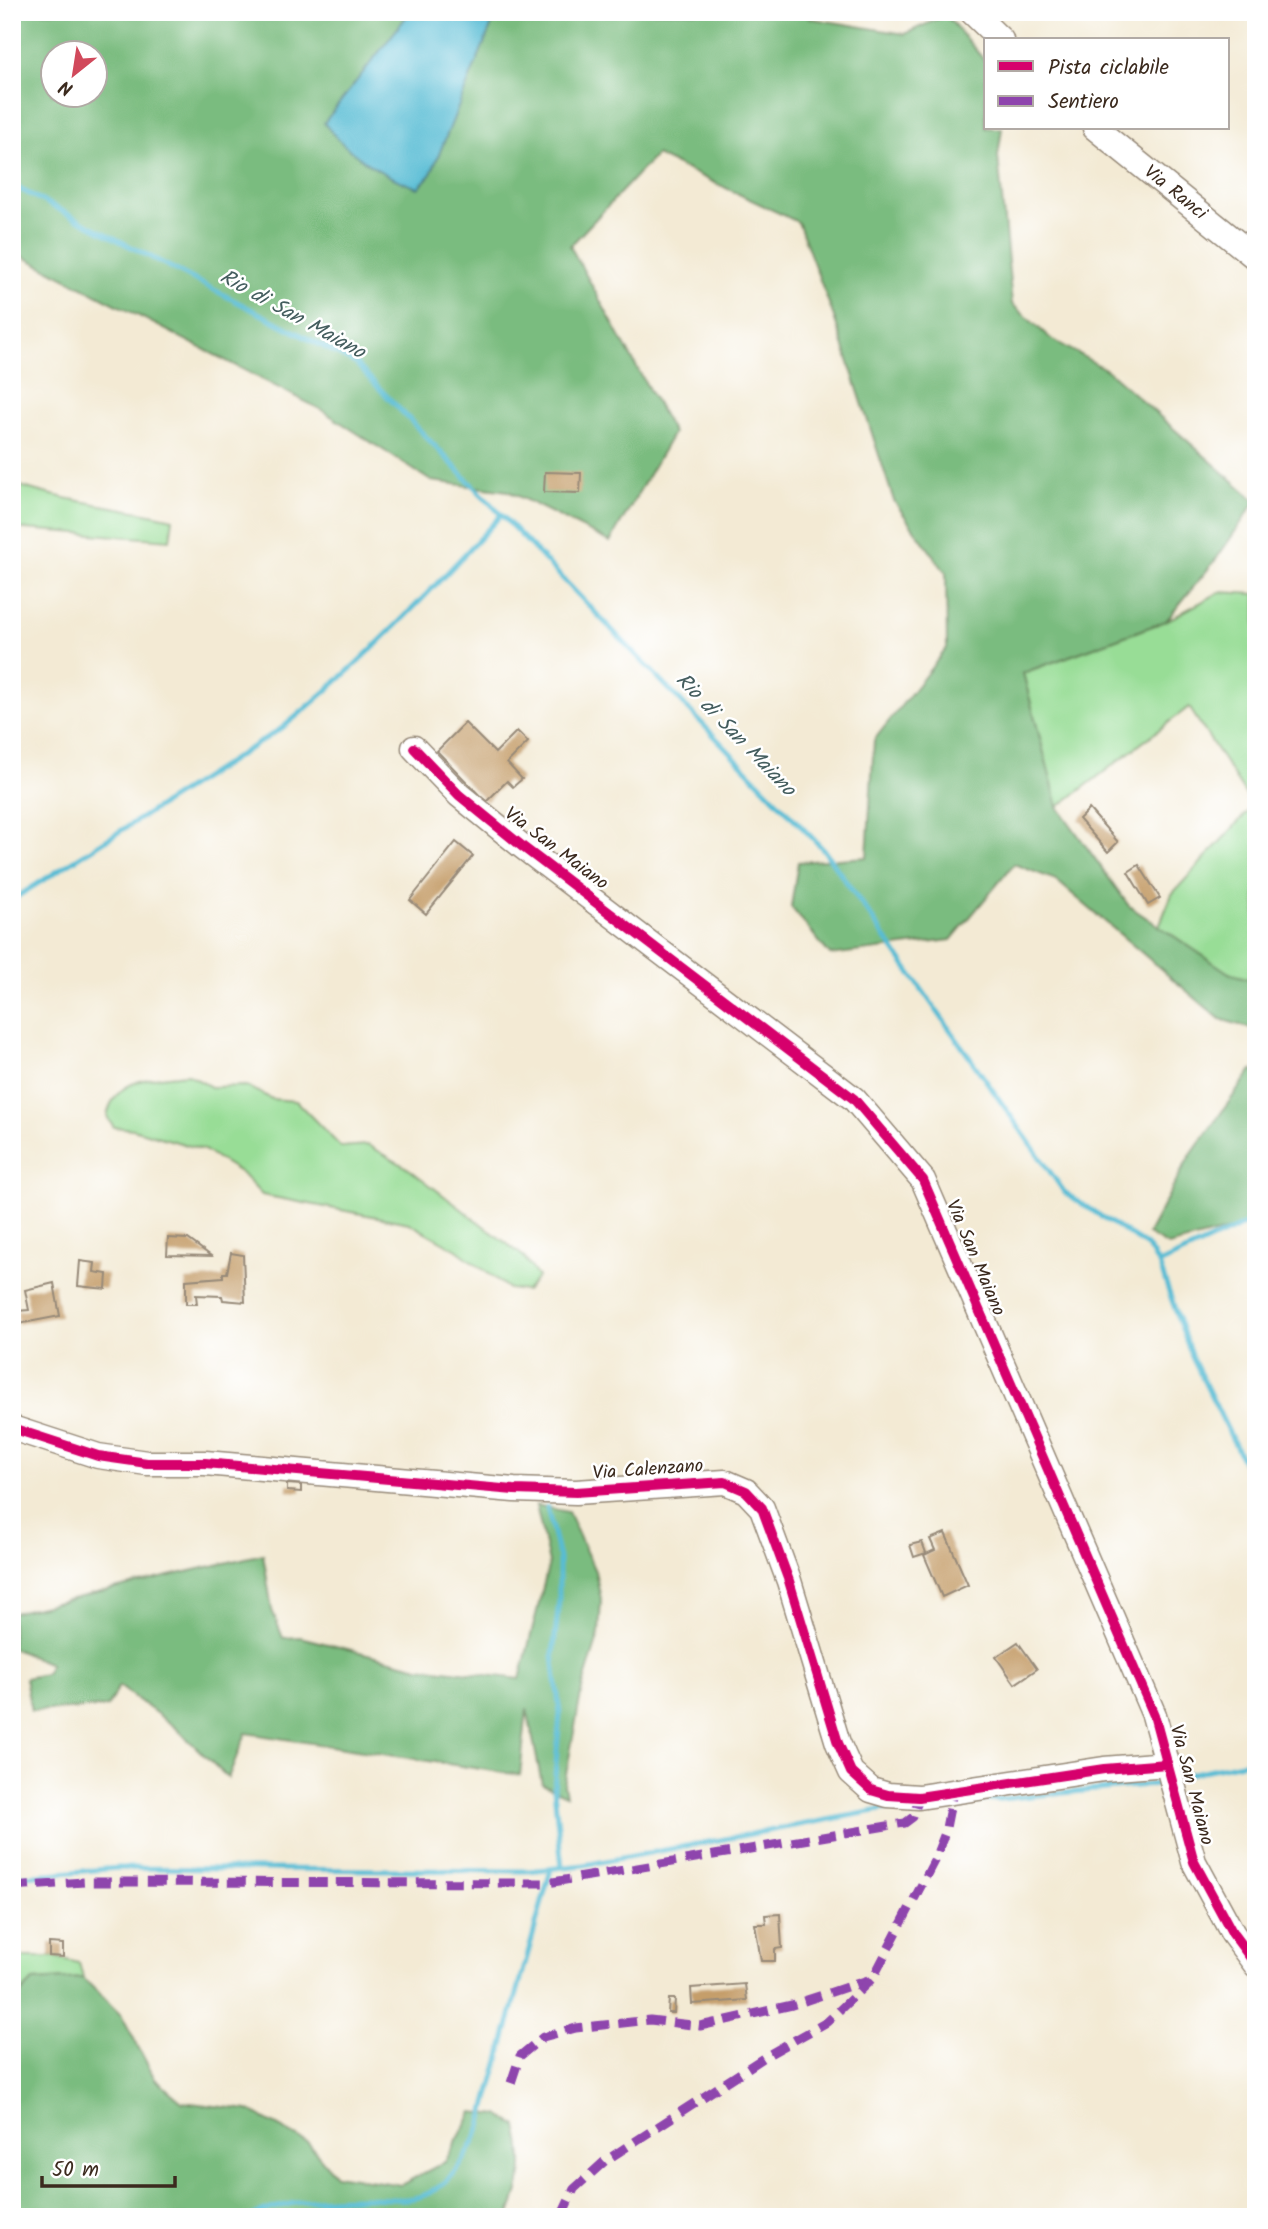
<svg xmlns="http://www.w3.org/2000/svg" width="1268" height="2229" font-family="Kalam,sans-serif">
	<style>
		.green { fill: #98dd96; stroke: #6a845a; stroke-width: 2 }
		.forest { fill: #7abc7f; stroke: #5a734e; stroke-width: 2; fill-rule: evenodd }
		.water { fill: #56bcd4; stroke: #487379; stroke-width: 2 }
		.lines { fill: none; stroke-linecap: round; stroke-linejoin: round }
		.stream { stroke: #56bcd4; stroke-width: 5 }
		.building { fill: #c59e6a }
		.minor-casing { stroke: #978a79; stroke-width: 27 }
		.minor { stroke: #fff; stroke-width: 24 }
		.quiet { stroke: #8e44ad; stroke-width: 9; stroke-dasharray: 18 9; stroke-linecap: butt }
		.cycleway-casing { stroke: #fff; stroke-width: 15 }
		.cycleway { stroke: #d6006c; stroke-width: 10 }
		.labels { text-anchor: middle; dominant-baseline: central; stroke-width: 5; stroke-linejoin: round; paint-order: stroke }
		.street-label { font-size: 19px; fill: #3b2a1e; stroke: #fff }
		.water-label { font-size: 21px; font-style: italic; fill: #445d5e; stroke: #fff }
	</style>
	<rect width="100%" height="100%" fill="#fff"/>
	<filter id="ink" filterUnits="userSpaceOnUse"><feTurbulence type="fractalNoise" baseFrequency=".0143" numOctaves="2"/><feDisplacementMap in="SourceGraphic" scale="14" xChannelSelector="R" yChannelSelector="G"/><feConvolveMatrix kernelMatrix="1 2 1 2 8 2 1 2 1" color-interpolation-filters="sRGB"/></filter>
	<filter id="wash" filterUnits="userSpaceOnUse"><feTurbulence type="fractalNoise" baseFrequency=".00686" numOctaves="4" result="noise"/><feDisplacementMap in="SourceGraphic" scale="28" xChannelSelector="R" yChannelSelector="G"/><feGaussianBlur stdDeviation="1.57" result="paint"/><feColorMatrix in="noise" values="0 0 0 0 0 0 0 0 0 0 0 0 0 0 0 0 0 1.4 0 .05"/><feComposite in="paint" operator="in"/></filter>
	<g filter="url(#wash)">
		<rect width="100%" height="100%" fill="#f3ead4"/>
		<g class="green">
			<path d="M 12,483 C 64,502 119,506 173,519 L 170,540 L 12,528 Z"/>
			<polygon points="1220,592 1256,594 1256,981 1229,974 1159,926 1172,894 1253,806 1189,707 1058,807 1023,673 1166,621"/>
			<path d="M 187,1074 L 211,1087 L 246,1086 L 272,1099 L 296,1101 L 341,1147 L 368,1145 L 409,1169 L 523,1256 L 538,1277 L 526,1291 L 509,1289 L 457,1250 L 409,1223 L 262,1195 L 241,1173 L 204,1150 L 133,1129 L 114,1127 L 107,1117 C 114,1077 153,1078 187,1074 Z"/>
			<polygon points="12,1957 55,1957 79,1963 83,1978 33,1981 12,2002"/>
		</g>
		<g class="forest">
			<path d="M 14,12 L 806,12 L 809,18 L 905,34 L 946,15 L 986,62 L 986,128 L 1002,128 L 998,156 L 1012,304 L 1050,338 L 1107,370 L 1256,501 L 1217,558 L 1166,621 L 1023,673 L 1058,807 L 1129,906 L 1229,973 L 1256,981 L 1256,1030 L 1220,1019 L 1056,880 L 1014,864 L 951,940 L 830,955 L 791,907 L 798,862 L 867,857 L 874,740 L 947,648 L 946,573 L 894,501 L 834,317 L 798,222 L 656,155 L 570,246 L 673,433 L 610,542 L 508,491 L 431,481 L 320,409 L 12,251 ZM 52,52 L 94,52 L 94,94 L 52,94 Z"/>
			<polygon points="1252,1070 1256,1071 1256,1223 1168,1246 1148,1234 1188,1159"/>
			<polygon points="536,1505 568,1512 595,1571 601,1599 599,1634 582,1689 564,1785 566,1795 542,1784 527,1709 520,1775 246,1733 228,1778 175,1727 119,1686 107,1707 31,1711 25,1678 45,1674 50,1664 12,1648 12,1613 263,1554 272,1610 283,1638 300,1637 419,1667 520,1679 549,1563"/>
			<path d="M 83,1978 L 122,2016 L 155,2079 L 182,2102 L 248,2110 L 308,2143 L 335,2175 L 401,2185 L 445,2162 L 473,2112 L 499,2115 L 517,2126 C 526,2162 523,2182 509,2217 L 12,2217 L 12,2003 L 33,1981 Z"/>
		</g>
		<path class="water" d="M 410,12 L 497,12 L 431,174 L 418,188 C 384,177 346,153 324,123 Z"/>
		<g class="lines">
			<g class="stream">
				<polyline points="12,185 355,363 823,849 1065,1193 1147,1246 1159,1264 1192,1357 1243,1461 1256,1475"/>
				<path d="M 12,900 L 282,728 C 362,664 432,590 501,515"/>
				<polyline points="1159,1264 1256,1219"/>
				<polyline points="547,1507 559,1558 559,1601 553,1655 560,1713 554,1789 562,1867"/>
				<polyline points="1179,1776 1256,1760"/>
				<polyline points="958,1803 1157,1784"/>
				<polyline points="12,1877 118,1868 528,1871 584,1865 897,1807"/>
				<path d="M 250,2217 C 286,2200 326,2198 366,2198 C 387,2198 410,2203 429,2193 C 455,2180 470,2152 481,2126 L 551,1869"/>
			</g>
		</g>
		<g id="blocks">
			<g class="building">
				<polygon points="545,472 581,473 580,493 544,492"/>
				<polygon points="465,723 495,753 517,731 528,742 507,763 522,779 513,787 507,781 486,802 437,751"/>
				<polygon points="1089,809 1118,842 1108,852 1079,819"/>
				<polygon points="456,842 473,856 426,914 410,900"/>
				<polygon points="1139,865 1160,898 1148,905 1128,872"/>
				<polygon points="168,1238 188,1239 211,1256 167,1255"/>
				<polygon points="231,1253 243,1255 245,1302 223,1300 222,1296 196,1295 197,1304 186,1304 186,1280 223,1277 223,1273 227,1273"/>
				<polygon points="80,1261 95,1263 94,1272 107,1274 106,1289 78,1286"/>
				<polygon points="54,1283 60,1316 18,1324 17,1311 29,1310 25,1290"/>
				<polygon points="287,1484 301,1485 301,1492 287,1491"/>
				<polygon points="945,1533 968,1585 942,1597 924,1555 935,1550 930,1539"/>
				<polygon points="922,1542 926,1553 914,1557 910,1545"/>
				<polygon points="1018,1642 1037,1669 1015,1684 996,1657"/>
				<polygon points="780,1914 782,1948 775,1949 775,1961 761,1961 755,1924 766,1924 765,1915"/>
				<polygon points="49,1943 63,1944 63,1957 49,1956"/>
				<polygon points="745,1984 747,2000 692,2004 691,1988"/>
				<polygon points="669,1999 675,1999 674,2013 668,2013"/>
			</g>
		</g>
	</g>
	<g filter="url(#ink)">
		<use href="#blocks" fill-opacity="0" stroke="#978a79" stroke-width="2"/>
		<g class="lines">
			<defs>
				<g id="minor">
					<polyline points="972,12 1001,40"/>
					<polyline points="1095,128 1256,258"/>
					<polyline points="414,748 459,795 523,847 854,1099 923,1180 1154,1715 1194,1862 1233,1934 1256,1965"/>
					<polyline points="12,1428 98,1456 147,1463 205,1463 514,1490 576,1492 725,1482 746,1491 762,1508 789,1581 838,1743 851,1772 871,1790 888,1795 919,1797 1104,1769 1167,1764"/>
				</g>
			</defs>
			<use href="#minor" class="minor-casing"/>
			<use href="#minor" class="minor"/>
			<g class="quiet">
				<polyline points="12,1887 85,1882 547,1883 905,1823 913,1817 919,1797"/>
				<polyline points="511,2083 520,2056 543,2037 576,2028 650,2020 700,2026 792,2005 868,1980"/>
				<polyline points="561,2217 574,2189 605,2161 768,2055 827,2022 873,1978 934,1861 945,1833 953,1792"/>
			</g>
			<defs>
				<g id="cycleway">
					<polyline points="414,748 459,795 523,847 854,1099 923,1180 1154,1715 1194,1862 1233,1934 1256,1965"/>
					<polyline points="12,1428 98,1456 147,1463 205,1463 514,1490 576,1492 725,1482 746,1491 762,1508 789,1581 838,1743 851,1772 871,1790 888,1795 919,1797 1104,1769 1167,1764"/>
				</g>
			</defs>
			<use href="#cycleway" class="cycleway-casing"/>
			<use href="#cycleway" class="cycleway"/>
		</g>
	</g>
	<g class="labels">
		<g class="street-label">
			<text transform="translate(1175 193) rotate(39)">Via Ranci</text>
			<text transform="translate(556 849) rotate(37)">Via San Maiano</text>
			<text transform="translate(975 1258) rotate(67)">Via San Maiano</text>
			<text transform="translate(648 1470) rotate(-4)">Via Calenzano</text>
			<text transform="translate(1191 1785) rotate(75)">Via San Maiano</text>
		</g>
		<g class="water-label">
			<text transform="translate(292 315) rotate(29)">Rio di San Maiano</text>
			<text transform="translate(735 735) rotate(46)">Rio di San Maiano</text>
		</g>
	</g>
	<rect width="1268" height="2229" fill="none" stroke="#fff" stroke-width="42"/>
	<rect x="984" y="38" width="245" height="91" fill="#ffffff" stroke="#b1aaa5" stroke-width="2"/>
	<rect x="998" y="61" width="35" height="10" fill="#d6006c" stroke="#b1aaa5" stroke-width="2"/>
	<text x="1048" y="74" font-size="21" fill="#3b2a1e">Pista ciclabile</text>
	<rect x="998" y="96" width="35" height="10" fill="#8e44ad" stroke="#b1aaa5" stroke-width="2"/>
	<text x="1048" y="108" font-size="21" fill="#3b2a1e">Sentiero</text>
	<g transform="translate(74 74) rotate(210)"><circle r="33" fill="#ffffff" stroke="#b1aaa5" stroke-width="2"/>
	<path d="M0-5L12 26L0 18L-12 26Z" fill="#d1495b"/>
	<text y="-10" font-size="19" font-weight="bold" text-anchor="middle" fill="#3b2a1e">N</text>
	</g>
	<path d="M42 2176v10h133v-10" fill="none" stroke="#3b2a1e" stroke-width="3.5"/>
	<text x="52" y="2176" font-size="21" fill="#3b2a1e" stroke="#ffffff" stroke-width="5" paint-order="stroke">50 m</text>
</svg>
